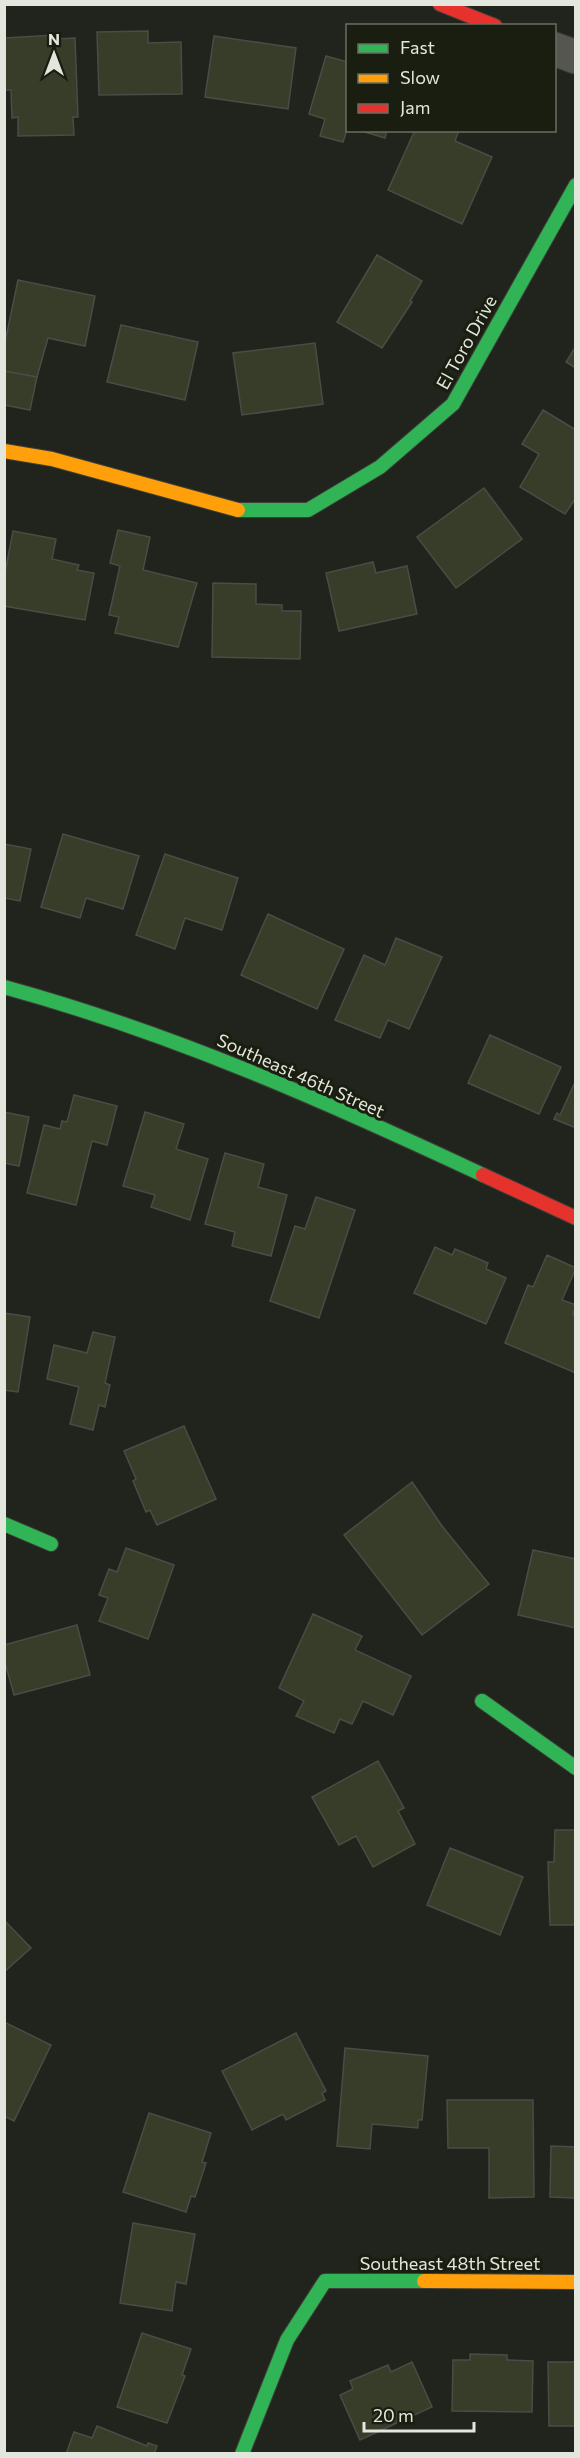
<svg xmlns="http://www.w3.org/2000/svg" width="580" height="2458" font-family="Commissioner,sans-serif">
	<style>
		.building { fill: #373d29; stroke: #4a4c45; stroke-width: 1.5 }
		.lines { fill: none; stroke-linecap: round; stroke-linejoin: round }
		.street-casing { stroke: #3e403a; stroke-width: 35 }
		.fast-casing { stroke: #3e403a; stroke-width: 16 }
		.slow-casing { stroke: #3e403a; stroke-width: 16 }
		.jam-casing { stroke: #3e403a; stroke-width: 16 }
		.street { stroke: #54564f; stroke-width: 33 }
		.fast { stroke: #30b455; stroke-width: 14 }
		.slow { stroke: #ff9f0a; stroke-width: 14 }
		.jam { stroke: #e5322d; stroke-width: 14 }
		.labels { text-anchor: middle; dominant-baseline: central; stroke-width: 6; stroke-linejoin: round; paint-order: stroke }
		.street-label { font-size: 18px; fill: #e2e6dc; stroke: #191e10 }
	</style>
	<rect width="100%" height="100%" fill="#21241c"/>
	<g class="building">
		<polygon points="148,31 148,43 181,42 182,94 99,95 97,32"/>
		<polygon points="56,35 56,39 75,38 78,117 73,117 74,135 18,136 18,117 12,118 11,90 4,90 4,38"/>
		<polygon points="214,36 296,48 288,109 205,97"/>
		<polygon points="326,56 348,62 348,127 343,142 320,136 325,119 309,114"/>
		<polygon points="358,130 387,130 385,138"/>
		<polygon points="415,130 459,130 455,141 492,157 462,224 388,190"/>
		<polygon points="377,255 422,281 410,301 412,302 382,348 337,322"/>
		<polygon points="18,280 95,296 85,346 48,338 37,377 4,371 4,347"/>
		<polygon points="121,325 198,342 185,400 107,382"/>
		<polygon points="315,343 323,404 242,415 233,353"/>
		<polygon points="576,346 576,364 574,367 566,362"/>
		<polygon points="4,371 37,377 30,410 4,405"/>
		<polygon points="543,410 576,430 576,498 565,514 520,487 539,454 522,444"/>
		<polygon points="484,488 522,539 456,588 417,537"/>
		<polygon points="118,530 150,537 143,570 197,583 178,647 115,633 119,617 109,615 120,566 110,563"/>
		<polygon points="13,531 56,539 52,559 79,565 77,570 94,573 85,620 4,606 4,578"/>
		<polygon points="373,562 376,573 407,566 417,614 339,631 326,573"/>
		<polygon points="213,583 256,584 256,604 282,605 282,611 301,611 300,659 212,657"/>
		<polygon points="63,834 139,856 123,909 86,898 80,918 41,907"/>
		<polygon points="4,844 31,849 20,901 4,898"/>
		<polygon points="165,854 238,878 222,930 185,918 175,949 136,935"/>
		<polygon points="268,914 344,949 317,1009 241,975"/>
		<polygon points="396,938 442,957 409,1029 388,1020 380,1038 335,1020 364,955 385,965"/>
		<polygon points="490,1035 561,1067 539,1114 468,1083"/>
		<polygon points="576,1080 576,1128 554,1119 557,1113 560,1115"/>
		<polygon points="74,1095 117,1106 107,1145 92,1141 76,1205 27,1193 44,1125 60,1129 62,1121 67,1122"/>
		<polygon points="4,1112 29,1117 19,1166 4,1163"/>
		<polygon points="145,1112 184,1124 176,1149 208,1159 190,1220 151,1207 155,1195 123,1186"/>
		<polygon points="225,1153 264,1164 258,1187 287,1195 271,1256 232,1246 235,1232 205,1224"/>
		<polygon points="316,1197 355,1210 319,1318 270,1301 295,1226 305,1229"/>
		<polygon points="435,1247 452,1255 455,1249 488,1263 486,1269 506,1278 486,1324 414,1293"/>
		<polygon points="547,1255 576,1268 562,1300 576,1305 573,1315 576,1316 576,1373 505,1343 528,1285 533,1287"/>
		<polygon points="4,1313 30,1317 18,1392 4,1390"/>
		<polygon points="93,1332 115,1337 105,1383 110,1385 105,1407 99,1405 93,1430 70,1424 79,1387 47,1379 54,1345 87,1353"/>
		<polygon points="184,1426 216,1499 157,1525 150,1510 146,1512 133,1481 136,1479 124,1451"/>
		<polygon points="412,1482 442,1526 489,1584 422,1635 344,1535"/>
		<polygon points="126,1548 174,1565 148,1639 99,1621 108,1598 99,1595 109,1569 117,1572"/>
		<polygon points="533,1550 576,1559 576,1628 518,1615"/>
		<polygon points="313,1614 362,1636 355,1650 411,1676 393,1715 363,1701 352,1724 340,1719 334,1733 296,1716 304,1701 279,1688"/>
		<polygon points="77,1625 90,1675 14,1695 4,1659 4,1645"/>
		<polygon points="378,1761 404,1808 398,1811 415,1844 373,1867 356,1836 339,1845 312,1797"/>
		<polygon points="555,1830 576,1830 576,1925 550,1925 548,1862 554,1862"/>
		<polygon points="450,1848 523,1877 500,1935 427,1905"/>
		<polygon points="4,1920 31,1948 4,1972"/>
		<polygon points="4,2022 51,2045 14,2121 4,2116"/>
		<polygon points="296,2033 326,2091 322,2093 325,2100 286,2120 283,2114 252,2130 222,2071"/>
		<polygon points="345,2048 428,2056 422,2120 418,2120 418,2128 372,2124 370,2149 337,2146"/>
		<polygon points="447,2100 533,2100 534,2197 489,2198 489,2148 448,2148"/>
		<polygon points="149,2113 211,2133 202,2162 206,2163 195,2197 191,2196 186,2212 123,2192"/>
		<polygon points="551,2146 576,2147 576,2201 574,2198 550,2197"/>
		<polygon points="133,2223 195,2234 186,2284 176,2282 172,2311 120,2303"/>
		<polygon points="142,2333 191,2349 182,2375 185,2376 167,2423 117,2407"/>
		<polygon points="470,2354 507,2355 507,2360 533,2361 532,2412 452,2411 453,2360 470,2360"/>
		<polygon points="412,2362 432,2407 360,2440 340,2395 353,2389 350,2381 388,2365 391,2372"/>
		<polygon points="548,2362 576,2362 576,2426 549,2426"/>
		<polygon points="97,2426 147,2446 148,2443 157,2446 154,2454 66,2454 74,2432 92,2438"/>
	</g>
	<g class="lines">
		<defs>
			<polyline id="street" points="554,49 576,57"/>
			<g id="fast">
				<polyline points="238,510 308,510 380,467 453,404 576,185"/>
				<path d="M 4,987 C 172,1033 325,1101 483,1175"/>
				<polyline points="4,1524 51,1544"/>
				<polyline points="482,1701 576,1768"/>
				<polyline points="242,2454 287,2340 325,2281 424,2281"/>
			</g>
			<g id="slow">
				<polyline points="4,451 52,459 238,510"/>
				<polyline points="424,2281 576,2282"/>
			</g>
			<g id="jam">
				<polyline points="440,4 495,26"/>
				<polyline points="483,1175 576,1218"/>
			</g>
		</defs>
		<use href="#street" class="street-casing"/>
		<use href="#fast" class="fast-casing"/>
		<use href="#slow" class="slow-casing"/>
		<use href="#jam" class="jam-casing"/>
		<use href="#street" class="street"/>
		<use href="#fast" class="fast"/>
		<use href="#slow" class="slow"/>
		<use href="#jam" class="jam"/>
	</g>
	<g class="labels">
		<g class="street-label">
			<text transform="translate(466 342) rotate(-61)">El Toro Drive</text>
			<text transform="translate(301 1075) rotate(24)">Southeast 46th Street</text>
			<text x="450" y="2263">Southeast 48th Street</text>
		</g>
	</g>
	<rect width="580" height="2458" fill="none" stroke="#e2e6dc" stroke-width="12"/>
	<rect x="346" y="24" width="210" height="108" fill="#191e10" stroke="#696e62" stroke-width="1.5"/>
	<rect x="358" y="44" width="30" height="9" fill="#30b455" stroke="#696e62" stroke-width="1.5"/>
	<text x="400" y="54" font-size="18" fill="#e2e6dc">Fast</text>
	<rect x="358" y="74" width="30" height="9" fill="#ff9f0a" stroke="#696e62" stroke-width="1.5"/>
	<text x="400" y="84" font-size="18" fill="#e2e6dc">Slow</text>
	<rect x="358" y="104" width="30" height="9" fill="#e5322d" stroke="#696e62" stroke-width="1.5"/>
	<text x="400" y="114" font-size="18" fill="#e2e6dc">Jam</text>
	<g transform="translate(54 54)" stroke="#191e10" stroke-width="4.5" paint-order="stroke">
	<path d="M0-4.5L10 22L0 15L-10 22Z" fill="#e2e6dc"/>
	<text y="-9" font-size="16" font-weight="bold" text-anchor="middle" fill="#e2e6dc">N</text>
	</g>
	<path d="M364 2422v9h110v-9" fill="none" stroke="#e2e6dc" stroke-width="3"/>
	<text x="373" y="2422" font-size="18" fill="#e2e6dc" stroke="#191e10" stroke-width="4.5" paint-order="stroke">20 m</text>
</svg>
